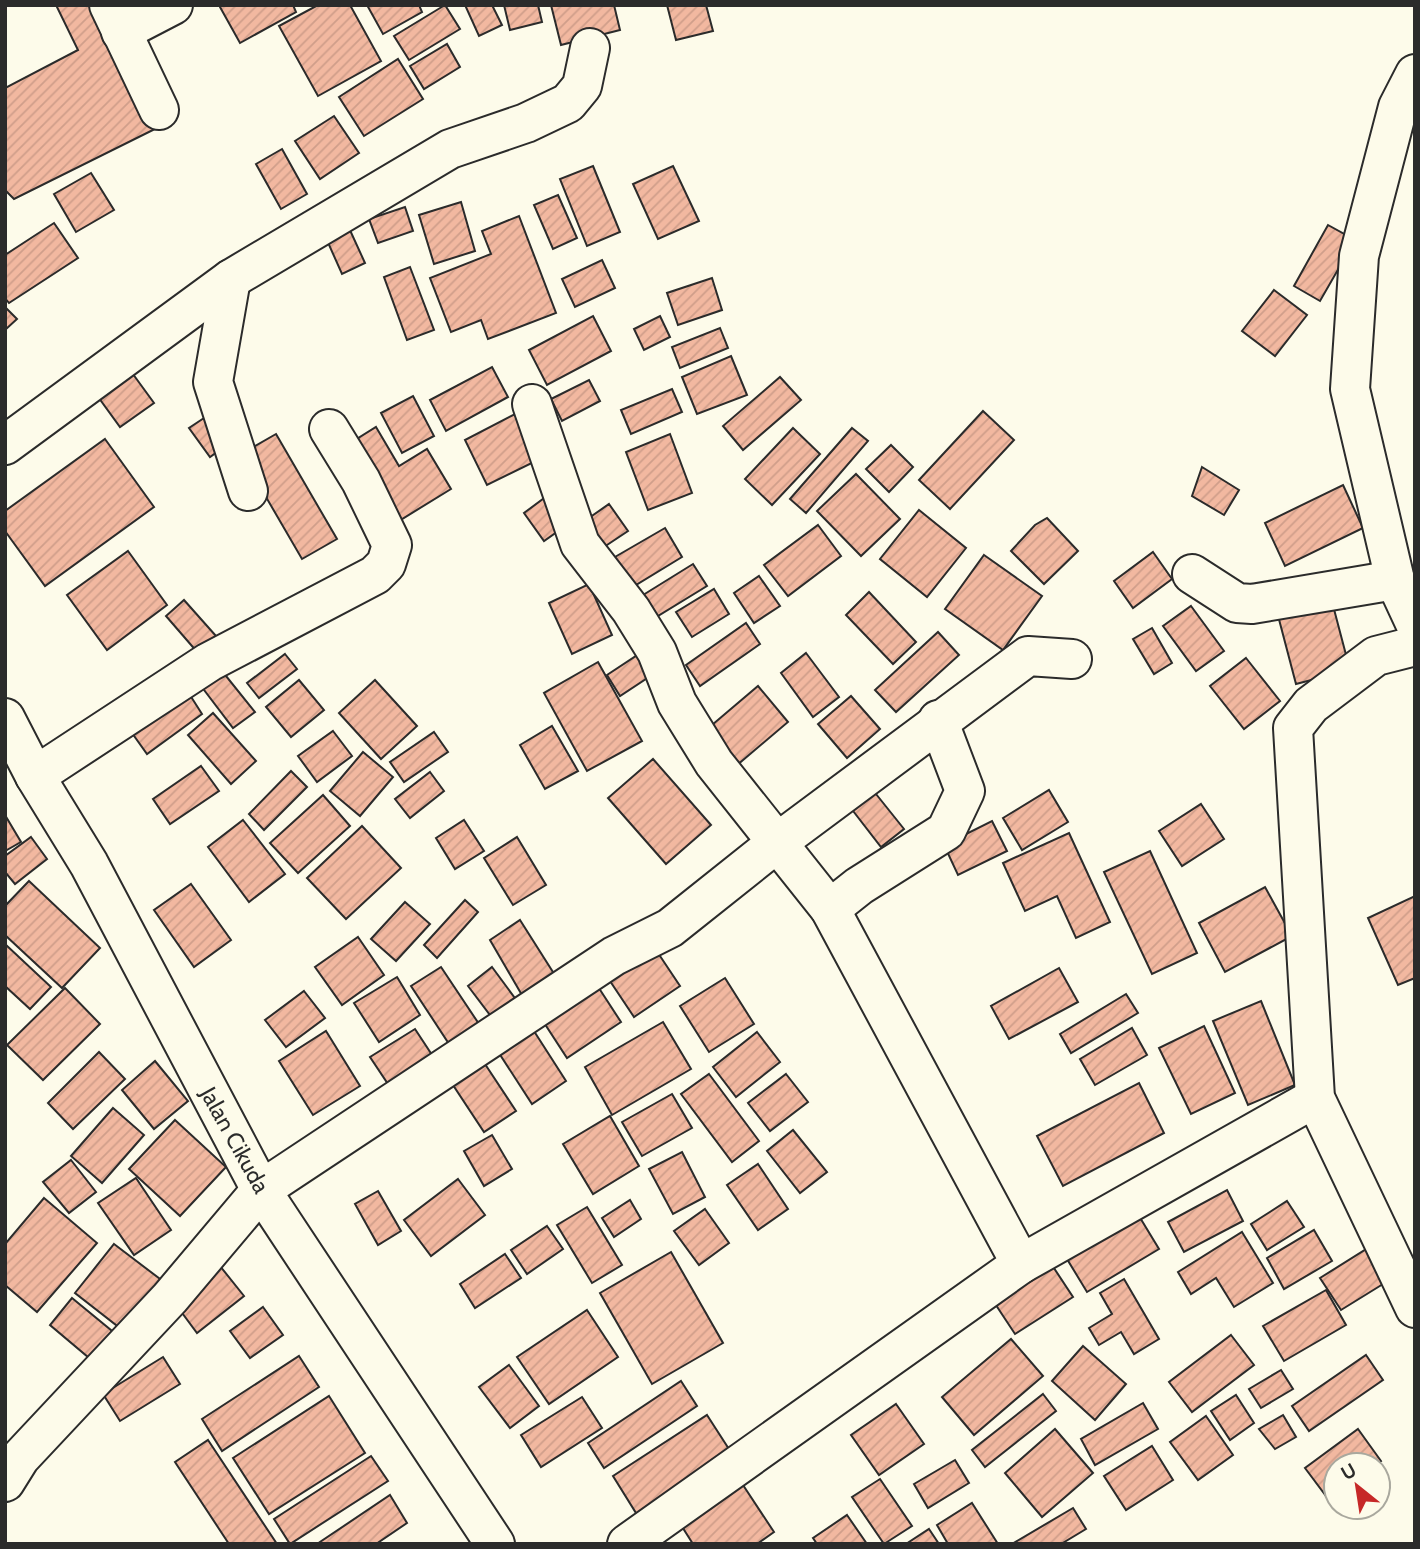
<svg xmlns="http://www.w3.org/2000/svg" width="1420" height="1549" font-family="Cabin,sans-serif">
	<style>
		.building { fill: url(#building-hatch); stroke: #2b2b2b; stroke-width: 2 }
		.lines { fill: none; stroke-linecap: round; stroke-linejoin: round }
		.minor-casing { stroke: #2b2b2b; stroke-width: 42 }
		.minor { stroke: #fdfbea; stroke-width: 38 }
		.labels { text-anchor: middle; dominant-baseline: central; stroke-width: 5; stroke-linejoin: round; paint-order: stroke }
		.street-label { font-size: 23px; fill: #2b2b2b; stroke: #fdfbea }
	</style>
	<defs>
		<pattern id="building-hatch" width="6" height="6" patternUnits="userSpaceOnUse" patternTransform="scale(1.75)"><rect width="6" height="6" fill="#f2b8a0"/><path d="M-1 1l2-2M0 6l6-6M5 7l2-2" fill="none" stroke="#d09e8a"/></pattern>
	</defs>
	<rect width="100%" height="100%" fill="#fdfbea"/>
	<g class="building">
		<polygon points="56,5 102,5 163,125 14,199 5,190 5,88 78,50"/>
		<polygon points="223,5 293,5 296,12 240,43 220,7"/>
		<polygon points="318,5 350,5 381,61 318,96 279,26"/>
		<polygon points="367,5 419,5 422,12 383,34"/>
		<polygon points="445,5 460,29 409,60 394,36"/>
		<polygon points="465,5 492,5 502,25 479,36"/>
		<polygon points="504,5 538,5 542,22 510,30"/>
		<polygon points="551,5 614,5 620,30 561,45"/>
		<polygon points="667,5 706,5 713,31 676,40"/>
		<polygon points="447,44 460,67 424,89 410,66"/>
		<polygon points="398,59 423,99 364,136 339,97"/>
		<polygon points="334,116 359,153 320,179 295,141"/>
		<polygon points="282,149 307,194 281,209 256,164"/>
		<polygon points="593,166 620,232 587,246 560,179"/>
		<polygon points="673,166 699,221 658,239 633,184"/>
		<polygon points="91,173 114,210 76,232 54,194"/>
		<polygon points="558,195 577,238 553,249 534,205"/>
		<polygon points="461,202 475,251 434,264 419,215"/>
		<polygon points="405,207 413,231 378,243 369,219"/>
		<polygon points="519,216 556,313 488,339 481,320 451,332 430,278 491,254 482,231"/>
		<polygon points="54,223 78,258 9,303 5,298 5,255"/>
		<polygon points="1328,225 1355,240 1320,301 1294,286"/>
		<polygon points="349,228 365,263 342,274 326,238"/>
		<polygon points="602,260 615,288 575,307 562,279"/>
		<polygon points="410,267 434,330 407,340 384,277"/>
		<polygon points="712,278 722,310 678,325 667,293"/>
		<polygon points="1274,290 1307,315 1275,356 1242,331"/>
		<polygon points="5,307 17,319 5,330"/>
		<polygon points="593,316 611,351 547,385 529,350"/>
		<polygon points="660,316 670,337 644,350 634,329"/>
		<polygon points="720,328 728,348 680,368 672,347"/>
		<polygon points="731,356 747,395 697,414 682,377"/>
		<polygon points="492,367 508,397 446,431 430,400"/>
		<polygon points="130,370 154,403 120,427 96,394"/>
		<polygon points="780,377 801,400 743,450 723,426"/>
		<polygon points="589,380 600,401 562,421 551,399"/>
		<polygon points="672,389 682,412 631,434 621,410"/>
		<polygon points="413,396 434,436 402,453 381,413"/>
		<polygon points="983,411 1014,440 950,509 919,480"/>
		<polygon points="519,412 542,458 487,485 465,440"/>
		<polygon points="207,416 228,444 210,457 189,428"/>
		<polygon points="376,427 399,466 427,449 451,489 394,524 347,445"/>
		<polygon points="793,428 820,454 772,505 745,479"/>
		<polygon points="852,428 868,441 806,513 790,499"/>
		<polygon points="276,434 337,539 302,559 241,454"/>
		<polygon points="670,434 692,493 648,510 626,452"/>
		<polygon points="105,439 154,507 45,586 5,531 5,511"/>
		<polygon points="891,445 913,467 889,492 866,469"/>
		<polygon points="1202,467 1239,490 1224,515 1192,496"/>
		<polygon points="856,474 900,519 861,556 817,511"/>
		<polygon points="1343,485 1363,528 1285,566 1265,523"/>
		<polygon points="551,493 571,522 544,541 524,513"/>
		<polygon points="609,504 628,531 595,553 576,527"/>
		<polygon points="919,510 966,548 927,597 880,559"/>
		<polygon points="1047,518 1078,551 1044,584 1011,551 1035,525"/>
		<polygon points="818,525 841,556 788,596 764,565"/>
		<polygon points="665,528 682,557 626,591 608,561"/>
		<polygon points="128,551 167,605 107,650 67,595"/>
		<polygon points="1153,552 1172,579 1133,608 1114,581"/>
		<polygon points="984,555 1042,596 1003,650 945,609"/>
		<polygon points="693,564 707,586 648,622 635,600"/>
		<polygon points="759,576 780,606 754,623 734,593"/>
		<polygon points="589,584 612,635 572,654 549,603"/>
		<polygon points="714,589 729,614 692,637 676,612"/>
		<polygon points="869,592 916,642 893,664 846,615"/>
		<polygon points="1330,594 1350,670 1296,684 1276,608"/>
		<polygon points="184,600 216,636 198,653 166,616"/>
		<polygon points="1191,606 1224,651 1196,671 1163,626"/>
		<polygon points="746,623 760,644 700,686 686,665"/>
		<polygon points="1152,628 1172,663 1154,674 1133,639"/>
		<polygon points="938,632 959,655 896,712 875,690"/>
		<polygon points="642,652 655,673 620,696 607,675"/>
		<polygon points="806,653 839,697 813,717 781,673"/>
		<polygon points="285,654 297,669 259,698 247,683"/>
		<polygon points="1246,658 1280,701 1244,729 1210,686"/>
		<polygon points="598,662 642,741 587,771 544,693"/>
		<polygon points="218,666 255,712 233,728 198,682"/>
		<polygon points="299,680 324,710 291,737 266,707"/>
		<polygon points="375,680 417,726 381,759 339,713"/>
		<polygon points="758,686 788,722 736,766 706,730"/>
		<polygon points="188,692 202,714 147,754 132,733"/>
		<polygon points="851,696 880,729 847,758 818,724"/>
		<polygon points="213,713 256,761 231,784 188,735"/>
		<polygon points="552,726 578,771 545,789 520,745"/>
		<polygon points="333,731 352,756 317,782 298,756"/>
		<polygon points="434,732 448,752 404,782 390,762"/>
		<polygon points="363,752 393,777 360,816 330,791"/>
		<polygon points="653,759 711,825 666,864 608,798"/>
		<polygon points="201,766 219,791 170,824 153,799"/>
		<polygon points="291,771 307,787 264,830 249,814"/>
		<polygon points="430,772 444,791 410,818 395,799"/>
		<polygon points="872,789 904,829 881,847 850,807"/>
		<polygon points="1049,790 1068,822 1022,850 1003,818"/>
		<polygon points="323,795 350,826 298,873 270,843"/>
		<polygon points="1201,804 1224,839 1182,866 1159,831"/>
		<polygon points="5,815 21,842 5,851"/>
		<polygon points="243,820 285,874 249,902 208,847"/>
		<polygon points="464,820 484,851 455,869 436,838"/>
		<polygon points="992,821 1007,851 958,875 944,845"/>
		<polygon points="362,826 401,868 346,919 307,878"/>
		<polygon points="1069,833 1110,922 1076,938 1057,896 1025,911 1003,863"/>
		<polygon points="31,837 47,859 15,884 5,872 5,856"/>
		<polygon points="517,837 546,885 513,905 484,858"/>
		<polygon points="1150,851 1197,953 1152,974 1104,872"/>
		<polygon points="29,881 100,948 62,988 5,935 5,906"/>
		<polygon points="191,884 231,940 194,967 154,910"/>
		<polygon points="1265,887 1292,936 1225,972 1199,923"/>
		<polygon points="1415,896 1415,978 1398,985 1368,918"/>
		<polygon points="465,900 478,912 437,958 424,945"/>
		<polygon points="405,902 430,924 396,961 371,939"/>
		<polygon points="520,920 558,980 526,1002 490,940"/>
		<polygon points="358,937 384,975 342,1005 315,967"/>
		<polygon points="5,944 51,987 30,1009 5,986"/>
		<polygon points="652,944 680,986 634,1017 606,975"/>
		<polygon points="441,967 483,1030 453,1050 411,986"/>
		<polygon points="492,967 520,1005 496,1023 468,986"/>
		<polygon points="1059,968 1078,1002 1009,1039 991,1006"/>
		<polygon points="397,977 420,1015 379,1042 354,1003"/>
		<polygon points="725,978 754,1024 709,1052 680,1006"/>
		<polygon points="593,979 621,1022 567,1058 539,1015"/>
		<polygon points="65,988 100,1024 43,1080 7,1045"/>
		<polygon points="304,991 325,1018 286,1047 265,1020"/>
		<polygon points="1126,994 1138,1013 1071,1053 1060,1034"/>
		<polygon points="1261,1001 1295,1085 1248,1105 1213,1021"/>
		<polygon points="663,1022 691,1069 612,1115 585,1067"/>
		<polygon points="1204,1026 1235,1093 1191,1114 1159,1048"/>
		<polygon points="532,1028 566,1081 532,1104 497,1050"/>
		<polygon points="1132,1028 1147,1055 1095,1085 1080,1059"/>
		<polygon points="415,1029 436,1061 392,1090 370,1057"/>
		<polygon points="326,1031 360,1086 313,1115 279,1061"/>
		<polygon points="757,1032 780,1062 736,1097 713,1067"/>
		<polygon points="99,1052 125,1079 73,1129 48,1103"/>
		<polygon points="155,1061 188,1101 154,1129 122,1090"/>
		<polygon points="483,1061 516,1111 484,1132 451,1082"/>
		<polygon points="709,1074 759,1141 732,1162 681,1094"/>
		<polygon points="786,1074 808,1102 770,1131 748,1103"/>
		<polygon points="1139,1083 1164,1133 1063,1186 1037,1136"/>
		<polygon points="672,1094 692,1128 642,1156 622,1122"/>
		<polygon points="113,1108 144,1135 102,1183 71,1156"/>
		<polygon points="610,1116 639,1166 593,1194 563,1144"/>
		<polygon points="175,1120 226,1167 180,1216 129,1169"/>
		<polygon points="793,1130 827,1172 800,1193 767,1151"/>
		<polygon points="492,1135 512,1169 484,1186 464,1151"/>
		<polygon points="682,1152 705,1197 673,1214 649,1169"/>
		<polygon points="71,1160 96,1192 69,1213 43,1182"/>
		<polygon points="758,1164 788,1209 758,1230 727,1185"/>
		<polygon points="136,1178 171,1230 134,1255 98,1203"/>
		<polygon points="458,1179 485,1215 431,1256 404,1220"/>
		<polygon points="1227,1190 1243,1221 1184,1252 1168,1222"/>
		<polygon points="378,1191 401,1231 378,1245 355,1204"/>
		<polygon points="44,1198 97,1243 37,1312 5,1285 5,1244"/>
		<polygon points="630,1200 641,1219 614,1237 602,1218"/>
		<polygon points="1287,1201 1304,1227 1267,1250 1251,1224"/>
		<polygon points="587,1207 622,1265 592,1283 557,1225"/>
		<polygon points="705,1209 729,1243 699,1265 674,1231"/>
		<polygon points="1139,1216 1159,1249 1087,1292 1067,1259"/>
		<polygon points="547,1226 563,1249 527,1274 511,1250"/>
		<polygon points="1314,1230 1332,1261 1284,1289 1267,1258"/>
		<polygon points="1242,1232 1273,1283 1234,1307 1216,1278 1191,1294 1178,1272"/>
		<polygon points="1376,1243 1396,1276 1341,1310 1320,1278"/>
		<polygon points="114,1244 164,1282 125,1332 75,1293"/>
		<polygon points="671,1252 723,1343 652,1384 600,1293"/>
		<polygon points="505,1254 521,1278 475,1308 460,1284"/>
		<polygon points="1046,1256 1073,1297 1015,1334 988,1293"/>
		<polygon points="220,1266 244,1296 197,1333 174,1302"/>
		<polygon points="1124,1279 1159,1339 1134,1354 1121,1332 1099,1345 1089,1328 1112,1314 1100,1293"/>
		<polygon points="1326,1290 1346,1325 1284,1361 1263,1326"/>
		<polygon points="72,1298 123,1340 101,1368 50,1325"/>
		<polygon points="263,1307 283,1335 250,1358 230,1331"/>
		<polygon points="587,1310 618,1357 549,1404 517,1357"/>
		<polygon points="1231,1335 1254,1365 1192,1412 1169,1382"/>
		<polygon points="1011,1339 1043,1376 974,1435 942,1397"/>
		<polygon points="1083,1346 1126,1384 1095,1420 1052,1381"/>
		<polygon points="1366,1355 1383,1380 1309,1431 1292,1406"/>
		<polygon points="299,1356 319,1387 222,1451 202,1419"/>
		<polygon points="163,1357 180,1384 120,1421 103,1394"/>
		<polygon points="509,1365 539,1406 510,1428 479,1387"/>
		<polygon points="1281,1370 1293,1389 1261,1408 1249,1389"/>
		<polygon points="681,1381 697,1406 604,1468 588,1443"/>
		<polygon points="1043,1394 1056,1411 985,1467 972,1450"/>
		<polygon points="1236,1395 1254,1423 1230,1440 1211,1411"/>
		<polygon points="329,1396 365,1453 269,1514 233,1458"/>
		<polygon points="582,1397 602,1428 541,1467 521,1435"/>
		<polygon points="1143,1403 1158,1429 1095,1465 1081,1439"/>
		<polygon points="896,1404 924,1444 879,1475 851,1435"/>
		<polygon points="707,1415 736,1460 641,1521 613,1476"/>
		<polygon points="1283,1415 1296,1437 1275,1449 1259,1429"/>
		<polygon points="1206,1416 1233,1455 1198,1480 1170,1442"/>
		<polygon points="1055,1429 1093,1473 1042,1517 1005,1473"/>
		<polygon points="1358,1429 1381,1461 1376,1465 1336,1465 1336,1494 1329,1500 1305,1468"/>
		<polygon points="208,1440 277,1544 229,1544 175,1462"/>
		<polygon points="1152,1446 1173,1480 1126,1510 1104,1476"/>
		<polygon points="371,1456 388,1481 290,1544 274,1519"/>
		<polygon points="955,1460 969,1483 928,1508 914,1484"/>
		<polygon points="880,1479 912,1526 884,1544 852,1497"/>
		<polygon points="743,1485 774,1532 757,1544 693,1544 681,1525"/>
		<polygon points="390,1495 407,1523 376,1544 317,1544"/>
		<polygon points="972,1503 998,1544 948,1544 937,1525"/>
		<polygon points="1073,1508 1086,1529 1061,1544 1012,1544"/>
		<polygon points="847,1515 867,1544 817,1544 813,1538"/>
		<polygon points="929,1529 939,1544 906,1544"/>
	</g>
	<g class="lines">
		<defs>
			<g id="minor">
				<polyline points="109,5 159,110"/>
				<polyline points="121,32 173,5"/>
				<polyline points="1415,74 1398,107 1359,256 1350,389 1395,580 1415,623"/>
				<polyline points="231,279 213,382 248,491"/>
				<polyline points="532,404 580,544 631,610 657,652 677,703 714,763 830,909 1021,1264 627,1544"/>
				<polyline points="5,445 231,279 450,149 526,123 568,103 582,86 590,48"/>
				<polyline points="1192,574 1237,603 1252,604 1395,580"/>
				<polyline points="1415,646 1376,656 1311,705 1293,728 1315,1098 1415,1308"/>
				<polyline points="5,718 35,776 89,864 261,1190 495,1544"/>
				<polyline points="35,776 209,662 375,575 386,564 392,545 361,481 329,429"/>
				<polyline points="830,909 859,886 946,831 965,791 938,720"/>
				<polyline points="1021,1264 1315,1098"/>
				<polyline points="5,1482 20,1458 170,1298 261,1190 614,956 670,928 778,842 1028,656 1072,659"/>
			</g>
		</defs>
		<use href="#minor" class="minor-casing"/>
		<use href="#minor" class="minor"/>
	</g>
	<g class="labels">
		<g class="street-label">
			<text transform="translate(235 1140) rotate(61)">Jalan Cikuda</text>
		</g>
	</g>
	<rect width="1420" height="1549" fill="none" stroke="#2b2b2b" stroke-width="14"/>
	<g transform="translate(1357 1486) rotate(330)"><circle r="33" fill="#fdfbea" stroke="#a9a89e" stroke-width="2"/>
	<path d="M0-5L12 26L0 18L-12 26Z" fill="#c62828"/>
	<text y="-10" font-size="19" font-weight="bold" text-anchor="middle" fill="#2b2b2b">U</text>
	</g>
</svg>
